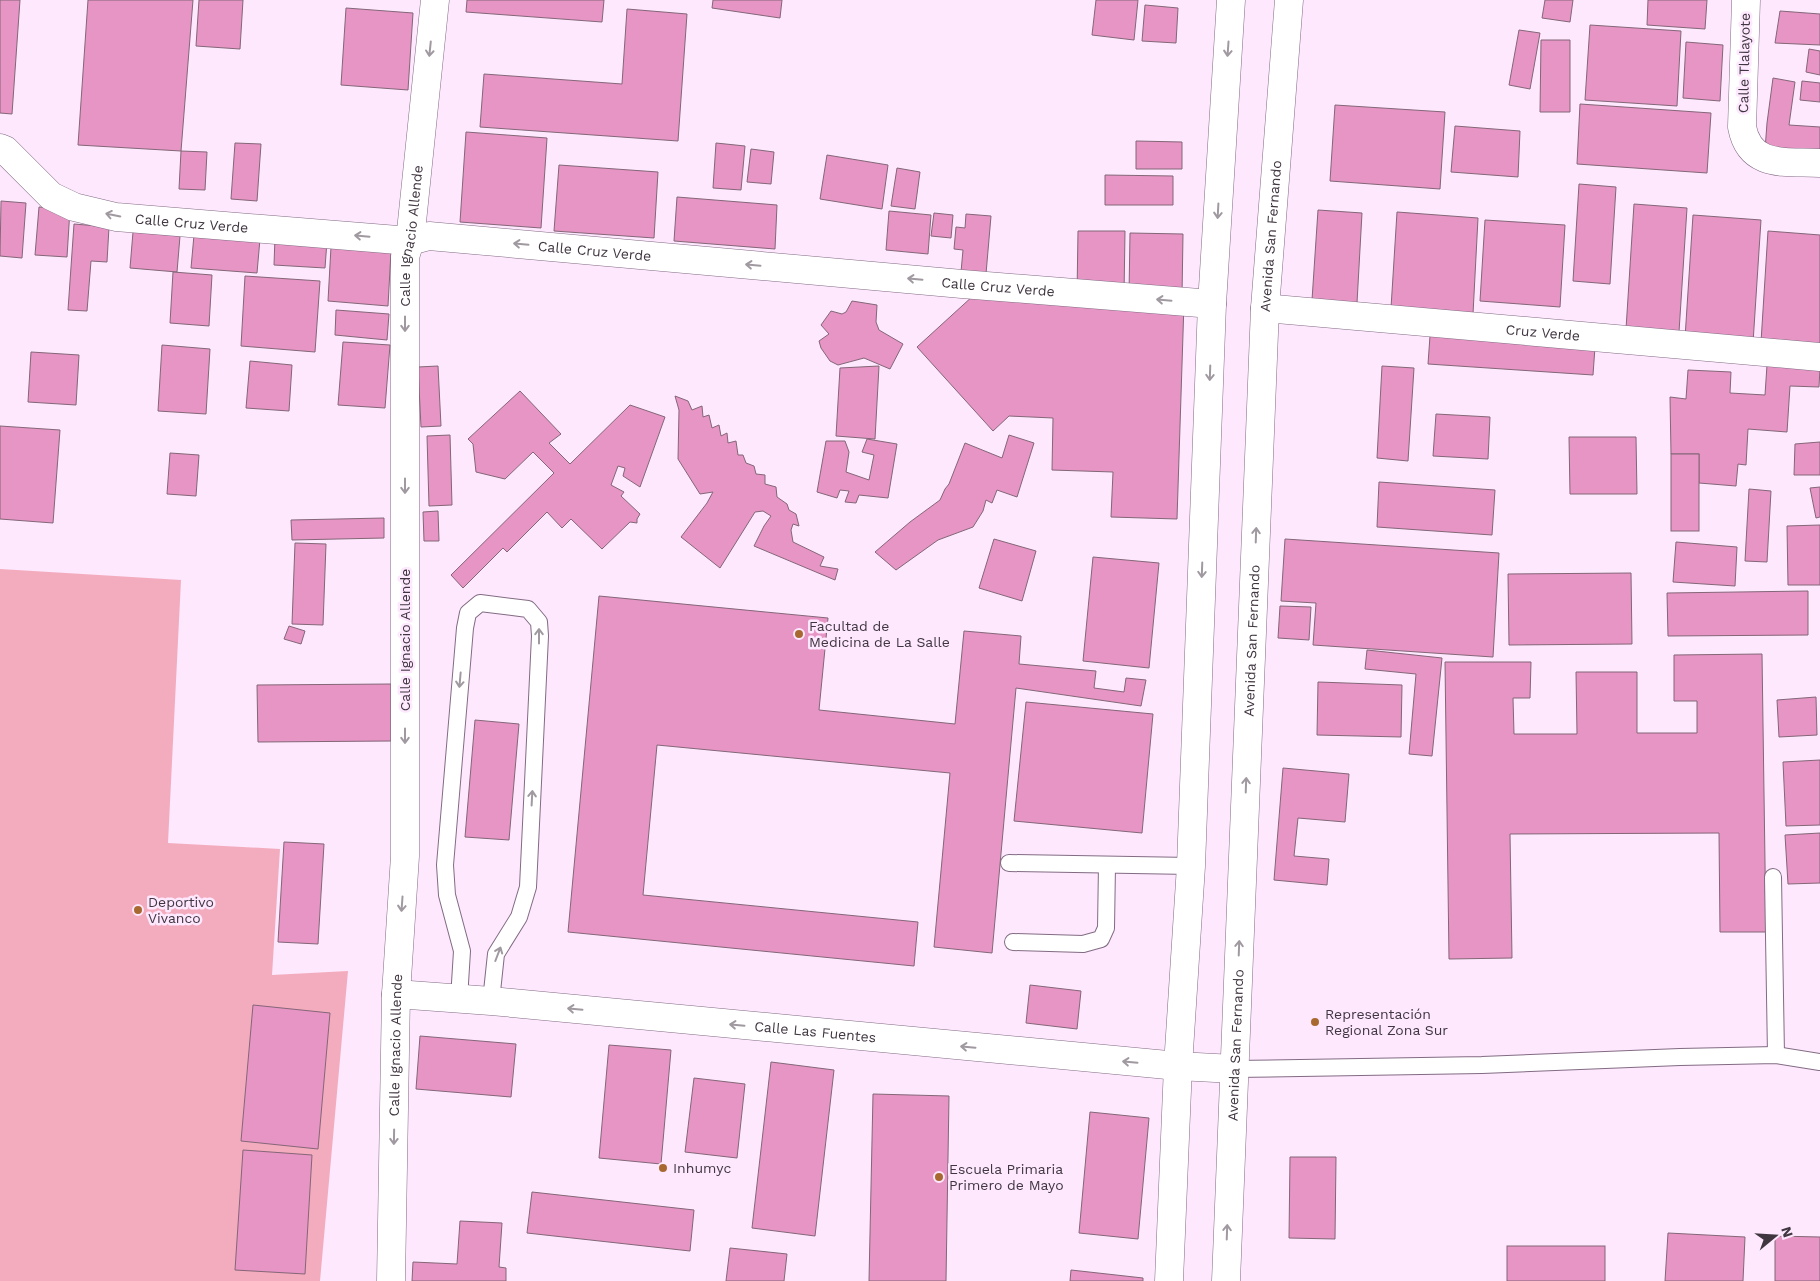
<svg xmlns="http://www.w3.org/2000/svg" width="1820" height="1281" font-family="'Work Sans',sans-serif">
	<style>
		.green { fill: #f3acbd }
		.building { fill: #e695c5; stroke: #846677 }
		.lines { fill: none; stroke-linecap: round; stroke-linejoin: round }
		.service-casing { stroke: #826b83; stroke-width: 18 }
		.minor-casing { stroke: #826b83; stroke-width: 29 }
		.secondary-casing { stroke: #826b83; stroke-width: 29 }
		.service { stroke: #fff; stroke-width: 16 }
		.minor { stroke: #fff; stroke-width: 28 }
		.secondary { stroke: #fff; stroke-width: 28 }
		.oneway { stroke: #a09aa0 }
		.poi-dot { fill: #a86930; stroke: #fde8fe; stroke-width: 2 }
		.labels { text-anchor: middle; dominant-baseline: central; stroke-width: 5; stroke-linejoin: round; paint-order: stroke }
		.street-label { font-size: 14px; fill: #403640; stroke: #fde8fe }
		.poi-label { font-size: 14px; fill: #403640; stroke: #fde8fe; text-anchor: start }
	</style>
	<rect width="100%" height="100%" fill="#fde8fe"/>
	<polygon class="green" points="0,569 181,580 168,843 280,849 272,975 348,971 320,1281 0,1281"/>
	<g class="building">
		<polygon points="0,0 20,0 12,114 0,113"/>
		<polygon points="88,0 193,0 181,151 78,145"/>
		<polygon points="199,0 243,0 240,49 196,46"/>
		<polygon points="467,0 604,0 602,22 466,12"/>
		<polygon points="713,0 782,0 780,18 712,8"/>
		<polygon points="1096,0 1138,0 1134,40 1092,35"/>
		<polygon points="1545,0 1573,0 1570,22 1542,18"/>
		<polygon points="1648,0 1707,0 1705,29 1647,25"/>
		<polygon points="1145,5 1178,8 1176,43 1142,41"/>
		<polygon points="346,8 413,13 408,90 341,85"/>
		<polygon points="627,9 687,14 678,141 480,127 484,74 622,84"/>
		<polygon points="1780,11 1820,14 1820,45 1775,43"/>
		<polygon points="1590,25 1681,31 1677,106 1585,100"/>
		<polygon points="1519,30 1540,33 1530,89 1509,85"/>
		<polygon points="1541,40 1570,40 1570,112 1540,112"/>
		<polygon points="1686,42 1723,45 1720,101 1683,98"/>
		<polygon points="1809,49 1820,51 1820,75 1806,72"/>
		<polygon points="1773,78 1795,82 1789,125 1820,127 1820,155 1765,150 1767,123"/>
		<polygon points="1802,81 1820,83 1820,102 1800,100"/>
		<polygon points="1580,104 1711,113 1707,173 1577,164"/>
		<polygon points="1335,105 1445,112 1440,189 1330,181"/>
		<polygon points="1455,126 1520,131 1518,177 1451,172"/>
		<polygon points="466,132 547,138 541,228 460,222"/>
		<polygon points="1136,141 1182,142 1182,169 1136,169"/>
		<polygon points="235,143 261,144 257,201 231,199"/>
		<polygon points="716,143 745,146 741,190 713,188"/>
		<polygon points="751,149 774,152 771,184 747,182"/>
		<polygon points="181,151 207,152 205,190 179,189"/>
		<polygon points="827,155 888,165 882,209 820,199"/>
		<polygon points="559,165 658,172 654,238 554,231"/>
		<polygon points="897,168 920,172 915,209 891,206"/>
		<polygon points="1105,175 1173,176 1173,205 1105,205"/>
		<polygon points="1579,184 1616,187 1610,284 1573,281"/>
		<polygon points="677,197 777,205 775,249 674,241"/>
		<polygon points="1,201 26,203 22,258 0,256"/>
		<polygon points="1634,204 1687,208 1679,332 1626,329"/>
		<polygon points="39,207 70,209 67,257 35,255"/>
		<polygon points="1318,210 1362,213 1357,303 1312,300"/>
		<polygon points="889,211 931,215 928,254 886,250"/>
		<polygon points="1397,212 1478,218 1473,314 1391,308"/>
		<polygon points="934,213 953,215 951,238 931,236"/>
		<polygon points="966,214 991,216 986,274 961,272 963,250 954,249 956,227 965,228"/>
		<polygon points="1693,215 1761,220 1753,343 1685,338"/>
		<polygon points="1485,220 1565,225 1560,307 1480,301"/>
		<polygon points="74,224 109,227 107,262 91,261 87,311 68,310"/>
		<polygon points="1078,231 1125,231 1124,296 1077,295"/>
		<polygon points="1768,231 1820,235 1820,346 1761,342"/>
		<polygon points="133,232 180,236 177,272 130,268"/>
		<polygon points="1130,233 1183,234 1182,296 1129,295"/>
		<polygon points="194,235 260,239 257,273 191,268"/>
		<polygon points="275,237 327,241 325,268 274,265"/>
		<polygon points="331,247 391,251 388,306 328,301"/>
		<polygon points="173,272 212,275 209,326 170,323"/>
		<polygon points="245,276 320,281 315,352 241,346"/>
		<polygon points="974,295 1184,303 1177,519 1111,517 1113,472 1052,470 1053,418 1009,416 993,431 917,347"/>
		<polygon points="852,301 877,305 876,322 879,330 903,344 890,369 864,358 838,365 830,361 821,348 819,341 829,334 821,325 831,311 842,314 846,312"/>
		<polygon points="336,310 389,314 387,340 335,335"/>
		<polygon points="1430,336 1595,347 1593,375 1428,364"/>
		<polygon points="343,342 390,345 385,408 338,405"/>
		<polygon points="162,345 210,349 206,414 158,411"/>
		<polygon points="31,352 79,355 76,405 28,402"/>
		<polygon points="250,361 292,365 289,411 246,408"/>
		<polygon points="1767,365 1820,368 1819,387 1790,386 1787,432 1748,429 1746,465 1738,464 1736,486 1699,483 1699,454 1671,454 1670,397 1686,399 1688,370 1731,372 1730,393 1765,395"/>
		<polygon points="438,366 441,426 421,427 418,367"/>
		<polygon points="879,366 875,439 836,436 840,368"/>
		<polygon points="1382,366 1414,368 1408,461 1377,458"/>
		<polygon points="520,391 561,434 549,443 570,464 630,405 665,417 640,487 623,476 625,468 618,466 611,485 624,492 621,496 640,514 637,519 637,523 630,522 602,549 571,519 562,528 547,512 507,552 503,548 463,588 451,575 554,473 533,452 505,479 476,472 473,444 468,439"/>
		<polygon points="675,396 688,401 692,410 702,406 703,417 709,415 712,428 719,425 721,436 727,433 728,443 736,441 738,455 743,455 746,463 754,466 756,474 765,475 765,484 776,487 777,497 787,504 789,510 796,514 799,526 793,524 791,530 793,542 824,557 820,566 838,569 835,580 754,546 764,526 771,516 763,511 755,512 720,568 681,537 707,503 713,492 700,494 678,459 679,410"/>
		<polygon points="1436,414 1490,417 1488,459 1433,456"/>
		<polygon points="0,426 60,430 53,523 0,519"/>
		<polygon points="450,435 452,505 429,506 427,436"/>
		<polygon points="1009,435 1034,443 1017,497 997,490 992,503 986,500 983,511 973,527 938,540 896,570 875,552 910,522 940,500 945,489 949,484 965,443 1002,458"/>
		<polygon points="1569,437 1636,437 1637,494 1570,494"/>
		<polygon points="867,439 897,444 888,498 859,495 856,503 845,502 849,491 840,490 837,498 817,492 826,441 845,441 849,452 846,472 869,480 874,455 862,452"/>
		<polygon points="1820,442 1820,475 1794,475 1795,444"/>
		<polygon points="170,453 199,455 196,496 167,494"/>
		<rect x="1671" y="454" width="28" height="77"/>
		<polygon points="1379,482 1495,490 1492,535 1377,527"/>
		<polygon points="1820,487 1820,517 1816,518 1810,488"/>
		<polygon points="1749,489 1771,491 1767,562 1745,561"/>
		<polygon points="438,511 439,541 424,541 423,512"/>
		<polygon points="384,518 384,538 292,540 291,520"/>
		<polygon points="1820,525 1820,585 1788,585 1787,526"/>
		<polygon points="994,539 1036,551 1022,601 979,588"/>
		<polygon points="1285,539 1499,553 1493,657 1313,645 1316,603 1281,601"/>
		<polygon points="1676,542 1737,547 1735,586 1673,582"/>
		<polygon points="295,543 326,544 323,625 292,624"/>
		<polygon points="1093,557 1159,563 1149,668 1083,661"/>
		<polygon points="1631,573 1632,644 1509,645 1508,574"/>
		<polygon points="1808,591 1808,635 1668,636 1667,593"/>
		<polygon points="599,596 828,618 819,710 955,724 964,631 1021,636 1019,664 1096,671 1094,688 1124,692 1126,678 1146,680 1141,706 1016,688 992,953 934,947 950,773 657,745 643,895 918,922 914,966 568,932"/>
		<polygon points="1280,606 1311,607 1309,640 1278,638"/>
		<polygon points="289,626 305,631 301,644 284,639"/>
		<polygon points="1367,650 1442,658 1432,756 1409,754 1416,674 1365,669"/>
		<polygon points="1762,654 1766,932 1720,932 1719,833 1510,834 1512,958 1449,959 1445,662 1531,662 1530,698 1513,698 1514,734 1577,734 1576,672 1637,672 1637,733 1697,733 1697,701 1674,701 1674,655"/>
		<polygon points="1318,682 1402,685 1401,737 1317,735"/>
		<polygon points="391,684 391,741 258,742 257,685"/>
		<polygon points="1816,697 1817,735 1779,737 1777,700"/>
		<polygon points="1026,702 1153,714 1142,833 1014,821"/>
		<polygon points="475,720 519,724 509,840 465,837"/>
		<polygon points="1820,760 1820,825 1786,826 1783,762"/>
		<polygon points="1283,768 1349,774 1345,822 1298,818 1294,856 1329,859 1327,885 1274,880"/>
		<polygon points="1820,833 1820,883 1788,884 1785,835"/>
		<polygon points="284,842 324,844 318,944 278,942"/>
		<polygon points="1030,985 1081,991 1077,1029 1026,1023"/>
		<polygon points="253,1005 330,1013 318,1149 241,1141"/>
		<polygon points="420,1036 516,1044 511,1097 416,1089"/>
		<polygon points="609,1045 671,1050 661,1164 599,1158"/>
		<polygon points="771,1062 834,1070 815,1236 752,1228"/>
		<polygon points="694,1078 745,1084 737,1158 685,1152"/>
		<polygon points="873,1094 949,1096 946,1281 869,1281"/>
		<polygon points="1090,1112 1149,1118 1138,1239 1079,1233"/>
		<polygon points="243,1150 312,1155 305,1274 235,1270"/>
		<polygon points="1290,1157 1336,1157 1335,1239 1289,1238"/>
		<polygon points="532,1192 694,1210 690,1251 527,1233"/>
		<polygon points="460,1221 502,1223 499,1267 506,1268 506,1281 412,1281 413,1262 457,1264"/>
		<polygon points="1668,1233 1745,1237 1743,1281 1665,1281"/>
		<polygon points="1775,1236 1820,1237 1820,1281 1775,1281"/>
		<rect x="1507" y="1246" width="98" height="35"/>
		<polygon points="730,1248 787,1254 784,1281 726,1281"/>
		<polygon points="1071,1270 1143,1278 1143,1281 1070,1281"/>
	</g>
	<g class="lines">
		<defs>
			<g id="service">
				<polyline points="1009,863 1191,866"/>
				<polyline points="1773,877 1776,1055"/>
				<polyline points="1013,942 1083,944 1101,939 1106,928 1107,865"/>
				<polyline points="459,999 462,951 447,895 445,865 465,628 468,613 480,603 528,609 539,622 540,636 528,887 519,917 496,954 491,1001"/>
				<polyline points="1234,1069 1482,1065 1680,1057 1776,1055 1820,1062"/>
			</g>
			<g id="minor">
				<path d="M 1746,0 L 1742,127 C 1750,169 1786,161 1820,163"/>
				<path id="s1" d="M 0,148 L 5,150 L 51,196 L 74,207 L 116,217 L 410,241 L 429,236 L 962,284 L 1212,304"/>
				<path id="s2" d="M 1265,308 L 1820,357"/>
				<path id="s3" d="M 396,994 L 491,1001 L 1178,1066 L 1234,1069"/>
				<path id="s4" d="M 391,1281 L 396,994 L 405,856 L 405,257 L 410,241 L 435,0"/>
			</g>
			<g id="secondary">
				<polyline points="1169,1281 1178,1066 1191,866 1212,304 1231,0"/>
				<path id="s5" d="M 1226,1281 L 1265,308 L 1289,0"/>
			</g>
		</defs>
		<use href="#service" class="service-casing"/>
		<use href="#minor" class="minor-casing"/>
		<use href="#secondary" class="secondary-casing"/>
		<use href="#service" class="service"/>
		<use href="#minor" class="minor"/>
		<use href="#secondary" class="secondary"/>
	</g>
	<defs><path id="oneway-shaft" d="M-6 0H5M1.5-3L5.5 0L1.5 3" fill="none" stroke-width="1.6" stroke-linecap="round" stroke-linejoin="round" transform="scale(1.25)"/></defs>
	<g class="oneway">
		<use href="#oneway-shaft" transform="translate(430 49) rotate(96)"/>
		<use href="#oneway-shaft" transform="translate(1228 49) rotate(94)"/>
		<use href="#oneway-shaft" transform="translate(1218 211) rotate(93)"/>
		<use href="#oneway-shaft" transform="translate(113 215) rotate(-169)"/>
		<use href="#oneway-shaft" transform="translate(362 236) rotate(-175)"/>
		<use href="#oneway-shaft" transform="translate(521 244) rotate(-175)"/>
		<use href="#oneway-shaft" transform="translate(753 265) rotate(-175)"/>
		<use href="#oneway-shaft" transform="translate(915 279) rotate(-175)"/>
		<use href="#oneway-shaft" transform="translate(1164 300) rotate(-175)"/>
		<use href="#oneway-shaft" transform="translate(405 324) rotate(90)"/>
		<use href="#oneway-shaft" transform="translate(1210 373) rotate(92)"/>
		<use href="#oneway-shaft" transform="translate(405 486) rotate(90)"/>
		<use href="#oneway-shaft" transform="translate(1256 535) rotate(-88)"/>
		<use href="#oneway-shaft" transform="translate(1202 570) rotate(92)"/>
		<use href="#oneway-shaft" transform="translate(539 636) rotate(-90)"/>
		<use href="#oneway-shaft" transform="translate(460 680) rotate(95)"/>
		<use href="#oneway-shaft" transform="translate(405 736) rotate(90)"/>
		<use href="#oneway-shaft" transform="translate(1246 785) rotate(-88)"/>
		<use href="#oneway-shaft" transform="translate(532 798) rotate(-87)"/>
		<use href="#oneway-shaft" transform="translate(402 904) rotate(94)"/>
		<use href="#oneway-shaft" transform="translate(1239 948) rotate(-88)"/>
		<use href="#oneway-shaft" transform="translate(498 954) rotate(-69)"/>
		<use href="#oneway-shaft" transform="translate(575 1009) rotate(-175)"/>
		<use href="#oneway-shaft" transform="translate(737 1025) rotate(-175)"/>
		<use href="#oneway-shaft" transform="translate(968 1047) rotate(-175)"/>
		<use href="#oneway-shaft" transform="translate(1130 1062) rotate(-175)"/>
		<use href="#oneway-shaft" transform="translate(394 1137) rotate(91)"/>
		<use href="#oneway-shaft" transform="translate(1227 1232) rotate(-88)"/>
	</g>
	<g class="poi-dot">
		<circle cx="799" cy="634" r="5"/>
		<circle cx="138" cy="910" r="5"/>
		<circle cx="1315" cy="1022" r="5"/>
		<circle cx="663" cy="1168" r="5"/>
		<circle cx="939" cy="1177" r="5"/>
	</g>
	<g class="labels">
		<g class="street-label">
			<text transform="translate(1744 63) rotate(-89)">Calle Tlalayote</text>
			<text stroke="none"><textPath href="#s1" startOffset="215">Calle Cruz Verde</textPath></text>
			<text stroke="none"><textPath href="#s4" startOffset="1046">Calle Ignacio Allende</textPath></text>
			<text stroke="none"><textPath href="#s5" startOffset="1046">Avenida San Fernando</textPath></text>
			<text stroke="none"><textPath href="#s1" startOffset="620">Calle Cruz Verde</textPath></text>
			<text stroke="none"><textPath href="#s1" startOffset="1025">Calle Cruz Verde</textPath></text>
			<text stroke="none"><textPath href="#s2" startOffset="279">Cruz Verde</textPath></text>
			<text transform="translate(405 640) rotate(-90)">Calle Ignacio Allende</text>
			<text stroke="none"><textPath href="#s5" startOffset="641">Avenida San Fernando</textPath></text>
			<text stroke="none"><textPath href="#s3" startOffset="421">Calle Las Fuentes</textPath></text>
			<text stroke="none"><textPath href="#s4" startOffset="236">Calle Ignacio Allende</textPath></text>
			<text stroke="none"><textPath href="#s5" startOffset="236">Avenida San Fernando</textPath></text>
		</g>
		<g class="poi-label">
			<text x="809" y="626">Facultad de<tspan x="809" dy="16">Medicina de La Salle</tspan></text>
			<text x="148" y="902">Deportivo<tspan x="148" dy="16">Vivanco</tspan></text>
			<text x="1325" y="1014">Representación<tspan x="1325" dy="16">Regional Zona Sur</tspan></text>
			<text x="673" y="1168">Inhumyc</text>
			<text x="949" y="1169">Escuela Primaria<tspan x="949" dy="16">Primero de Mayo</tspan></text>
		</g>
	</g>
	<g transform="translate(1775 1236) rotate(72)" stroke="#fde8fe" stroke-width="4" paint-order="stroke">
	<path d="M0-4L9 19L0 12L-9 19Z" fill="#403640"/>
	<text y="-8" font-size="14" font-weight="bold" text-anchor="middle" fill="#403640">N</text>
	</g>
</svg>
